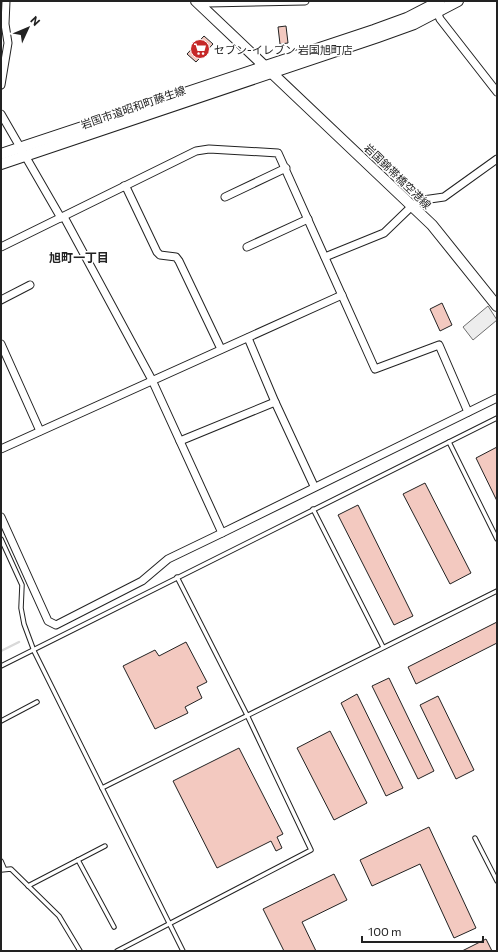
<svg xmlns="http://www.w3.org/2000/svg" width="498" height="952" font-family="Commissioner,'Noto Sans JP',sans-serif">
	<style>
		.parking { fill: #ededed; stroke: #6f6f6f }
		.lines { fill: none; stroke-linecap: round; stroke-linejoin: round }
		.stream { stroke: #d9d9d9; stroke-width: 2.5 }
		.building { fill: #f3c9c0; stroke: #222 }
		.lane-casing { stroke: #222; stroke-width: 5.5 }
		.street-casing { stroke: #222; stroke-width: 9 }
		.secondary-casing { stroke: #222; stroke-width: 12 }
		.lane { stroke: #fff; stroke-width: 3.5 }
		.street { stroke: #fff; stroke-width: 7 }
		.secondary { stroke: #fff; stroke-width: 10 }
		.labels { text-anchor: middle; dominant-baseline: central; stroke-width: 3; stroke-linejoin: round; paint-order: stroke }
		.poi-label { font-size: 11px; fill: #222; stroke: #fff; text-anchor: start }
		.street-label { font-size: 11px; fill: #222; stroke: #fff }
		.neighbourhood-label { font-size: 12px; font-weight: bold; fill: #222; stroke: #fff }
	</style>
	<rect width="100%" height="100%" fill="#fff"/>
	<polygon class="parking" points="488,306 497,320 473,340 463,327"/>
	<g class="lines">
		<polyline class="stream" points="1,651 19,642"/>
	</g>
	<g class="building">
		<polygon points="286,26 288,43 280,44 278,27"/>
		<polygon points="204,36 213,44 196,62 187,54"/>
		<polygon points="442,303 452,325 440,331 430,309"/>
		<polygon points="497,447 497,501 476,458"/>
		<polygon points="425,483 471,573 450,584 403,494"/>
		<polygon points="358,505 413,616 394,625 338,515"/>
		<polygon points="497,622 497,643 416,684 408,667"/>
		<polygon points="186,642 207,682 197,687 202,698 185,707 188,713 155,729 123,666 155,650 159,656"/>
		<polygon points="389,678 434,771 418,779 372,686"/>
		<polygon points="357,694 403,788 386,796 341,703"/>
		<polygon points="438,696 474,770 456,779 420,705"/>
		<polygon points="330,731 367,803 334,820 297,748"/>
		<polygon points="239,748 283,834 277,837 282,848 276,851 271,841 217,868 173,781"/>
		<polygon points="429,827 476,928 454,938 420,864 372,886 360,860"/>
		<polygon points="334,874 347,900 302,922 316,951 284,951 263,909"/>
		<polygon points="486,939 492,951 462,951"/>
	</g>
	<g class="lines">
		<defs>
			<g id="lane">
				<polyline points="449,442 497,539"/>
				<polyline points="313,509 383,647"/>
				<polyline points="1,539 22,585 21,608 24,624 34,651 183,951"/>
				<polyline points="1,666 497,418"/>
				<polyline points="1,721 37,702"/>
				<polyline points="102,788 497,591"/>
				<polyline points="475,838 497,881"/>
				<polyline points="78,860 114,927"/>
				<polyline points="1,861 4,868"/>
				<polyline points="1,870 11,869 59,916 80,951"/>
				<polyline points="28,886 105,846"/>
				<polyline points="117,951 311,850 247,715 177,577"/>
			</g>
			<g id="street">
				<polyline points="203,7 208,3 305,1"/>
				<polyline points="436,9 440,19 497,92"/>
				<polyline points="1,85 8,43 5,24 6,1"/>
				<polyline points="1,114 61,218"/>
				<polyline points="124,186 127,189 157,252 160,255 176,257 179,261 221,349"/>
				<polyline points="225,197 286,168"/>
				<polyline points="64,217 152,380 222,533 497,398"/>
				<polyline points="1,247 196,151 209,149 278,153 375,369 439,345 468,412"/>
				<polyline points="247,247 308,219"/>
				<polyline points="325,257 384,233 412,206 423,200 444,197 497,159"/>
				<polyline points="1,300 30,285"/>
				<polyline points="248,338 275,402 314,486"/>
				<polyline points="1,344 40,431"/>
				<polyline points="180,441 275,402"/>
				<polyline points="1,449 342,295"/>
				<polyline points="1,517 48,621 56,625 142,581 168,559 222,533"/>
			</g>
			<g id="secondary">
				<polyline points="196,1 432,225 497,306"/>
				<polyline points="1,154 374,30 407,18 440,1"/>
				<polyline points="1,164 378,37 414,24 458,1"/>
			</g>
		</defs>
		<use href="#lane" class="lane-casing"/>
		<use href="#street" class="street-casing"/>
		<use href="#secondary" class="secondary-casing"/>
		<use href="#lane" class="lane"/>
		<use href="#street" class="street"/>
		<use href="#secondary" class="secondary"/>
	</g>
	<defs>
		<symbol id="supermarket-disc" viewBox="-11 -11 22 22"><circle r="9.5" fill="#c62828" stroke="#fff"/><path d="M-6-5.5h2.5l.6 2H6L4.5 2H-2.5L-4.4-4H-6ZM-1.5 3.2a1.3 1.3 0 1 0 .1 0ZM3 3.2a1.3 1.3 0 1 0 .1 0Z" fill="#fff"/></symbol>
	</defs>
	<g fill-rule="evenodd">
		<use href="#supermarket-disc" x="189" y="38" width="22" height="22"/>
	</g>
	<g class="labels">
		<g class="poi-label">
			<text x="214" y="49">セブン-イレブン 岩国旭町店</text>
		</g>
		<g class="street-label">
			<text transform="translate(133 107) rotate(-19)">岩国市道昭和町藤生線</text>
			<text transform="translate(398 176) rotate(44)">岩国錦帯橋空港線</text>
		</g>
		<g class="neighbourhood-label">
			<text x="79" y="257">旭町一丁目</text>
		</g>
	</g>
	<rect width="498" height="952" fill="none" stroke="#222222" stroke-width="4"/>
	<g transform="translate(28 28) rotate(46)" stroke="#ffffff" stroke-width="3" paint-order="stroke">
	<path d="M0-3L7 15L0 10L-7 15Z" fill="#222222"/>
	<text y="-6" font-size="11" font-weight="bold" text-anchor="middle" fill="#222222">N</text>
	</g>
	<path d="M362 936v6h121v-6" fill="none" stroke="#222222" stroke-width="2"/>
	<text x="368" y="936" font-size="12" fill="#222222" stroke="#ffffff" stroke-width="3" paint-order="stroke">100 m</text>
</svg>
